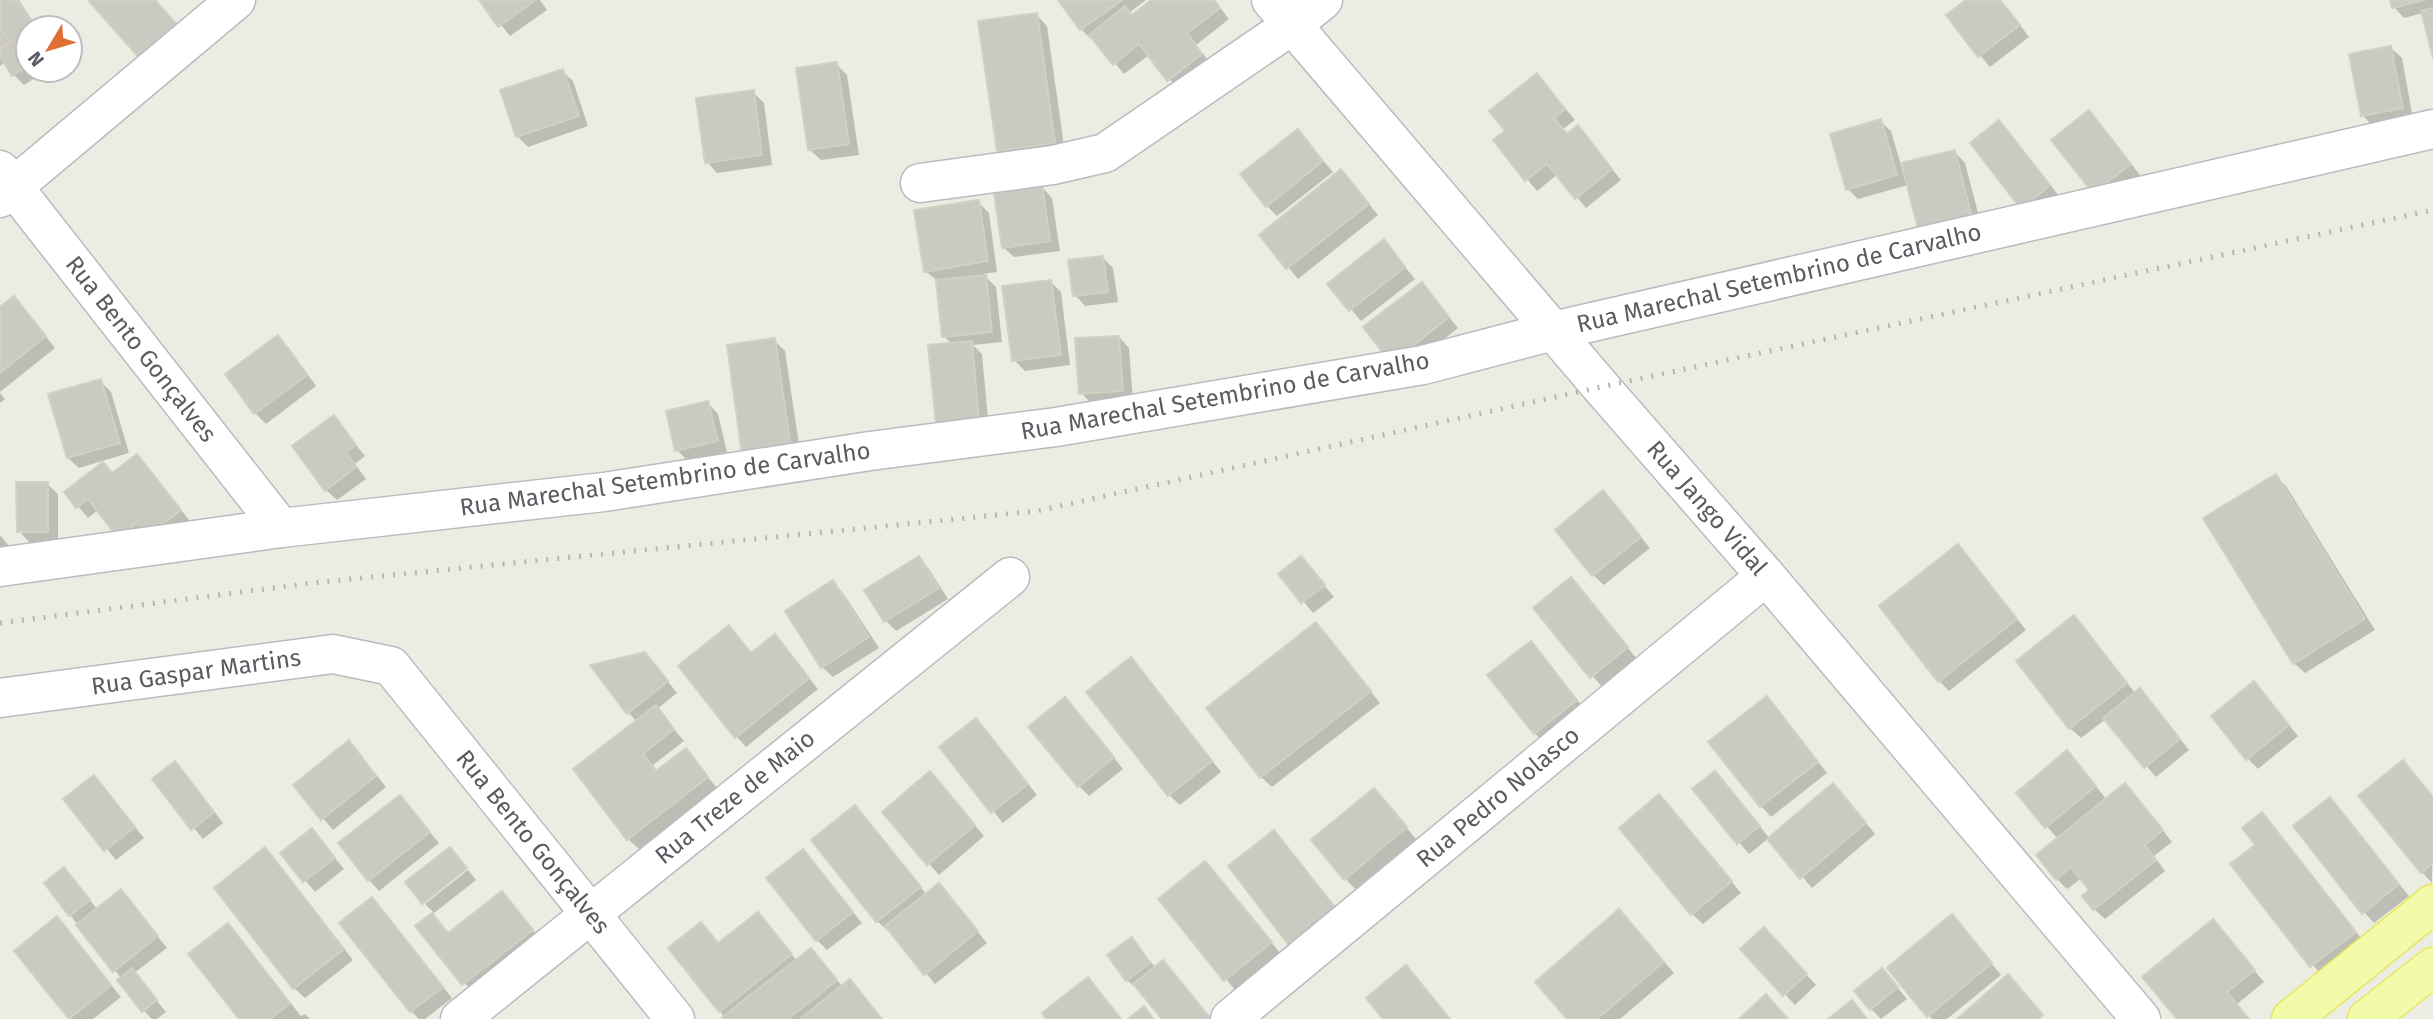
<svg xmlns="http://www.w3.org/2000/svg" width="2433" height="1019" font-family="'Fira Sans',sans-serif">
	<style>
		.shadow { fill: #0003 }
		.building { fill: #cac9c2; stroke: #d1d0c1; stroke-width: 2 }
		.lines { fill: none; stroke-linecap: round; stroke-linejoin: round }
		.minor-casing { stroke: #babac0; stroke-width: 41 }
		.major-casing { stroke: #e9e65e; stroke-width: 41 }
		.minor { stroke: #fff; stroke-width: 38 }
		.major { stroke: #f3faa9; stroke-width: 38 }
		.rail { stroke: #b5b5b6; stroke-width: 5; stroke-dasharray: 2 9; stroke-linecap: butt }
		.labels { text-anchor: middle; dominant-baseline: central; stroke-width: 6; stroke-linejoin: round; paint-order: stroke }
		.street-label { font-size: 24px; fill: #5b5c62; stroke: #fff }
	</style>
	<rect width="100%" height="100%" fill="#ecede2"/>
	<g class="shadow">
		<polygon points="0,0 19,0 37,28 28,28 28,70 48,70 24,85 13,74 6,62 0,66"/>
		<polygon points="481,0 540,0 547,10 510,36"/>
		<polygon points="1060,0 1146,0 1129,13 1133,16 1153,0 1214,0 1229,19 1196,45 1212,65 1179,90 1149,55 1124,74 1094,38 1091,39 1081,29"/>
		<polygon points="1969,0 2001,0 2029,37 1990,67 1948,16"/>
		<polygon points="2392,0 2433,0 2433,51 2423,13 2404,18 2394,7"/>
		<polygon points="1037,15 1047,26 1065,153 1009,160 999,150"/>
		<polygon points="2391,48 2402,58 2413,119 2373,126 2362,115"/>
		<polygon points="836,64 847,75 859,155 821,160 810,150"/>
		<polygon points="562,71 573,81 588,126 528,147 517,136"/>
		<polygon points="1537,75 1575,120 1563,129 1568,135 1578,127 1621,180 1586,208 1558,174 1537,191 1496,141 1508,131"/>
		<polygon points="753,92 764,103 772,165 717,173 707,162"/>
		<polygon points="2089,112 2140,175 2105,203"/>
		<polygon points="1880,121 1891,131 1901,165 1955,152 1965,163 1982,228 1908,185 1858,199 1848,189"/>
		<polygon points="1999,122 2060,197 2032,218"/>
		<polygon points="1298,131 1333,172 1277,216 1267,206"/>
		<polygon points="1351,182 1378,215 1298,279 1262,235"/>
		<polygon points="1042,187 1052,198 1060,251 1014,257 1003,247"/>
		<polygon points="978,202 989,213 997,272 983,274 996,287 1002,342 973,345 982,354 989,430 948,434 952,345 944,336 938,281 925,271"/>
		<polygon points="1384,242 1415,279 1361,321 1330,284"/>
		<polygon points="1103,258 1113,268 1118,302 1085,306 1075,295"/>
		<polygon points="1050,281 1061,292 1070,365 1025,371 1014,360"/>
		<polygon points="1422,284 1458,328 1403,372"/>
		<polygon points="0,309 24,309 55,348 0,392"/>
		<polygon points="1119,337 1129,348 1133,401 1092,404 1081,393"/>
		<polygon points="278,338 289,348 316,386 266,424 255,413 228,375"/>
		<polygon points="774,340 785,351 801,458 744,455"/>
		<polygon points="100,381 111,392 129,453 79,468 68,458"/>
		<polygon points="0,393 5,399 0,403"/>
		<polygon points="708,403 718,414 727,452 688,461 677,450"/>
		<polygon points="334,418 365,456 355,464 366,479 337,500 326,490"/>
		<polygon points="137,456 190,521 159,546 130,547 98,510 88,518 66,492 103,464 114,475"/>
		<polygon points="2275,476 2286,486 2375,630 2305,673 2294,663"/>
		<polygon points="47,484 58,494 58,542 29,542 19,531"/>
		<polygon points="1603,492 1650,548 1604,585 1593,575"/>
		<polygon points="0,535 10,547 0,554"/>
		<polygon points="1968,557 2026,630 1949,691 1939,681"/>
		<polygon points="918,558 929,569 948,599 896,631 886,621 866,591"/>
		<polygon points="1301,558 1334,597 1313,613 1281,574"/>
		<polygon points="1571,579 1637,659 1602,687 1535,608"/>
		<polygon points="832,582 843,593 879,648 833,677 822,667"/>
		<polygon points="2074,617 2136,694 2150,701 2189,750 2156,777 2106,719 2081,738 2070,728"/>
		<polygon points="1316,624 1380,703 1272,787 1261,777"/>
		<polygon points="729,627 752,654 775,637 818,689 746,747 736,736"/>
		<polygon points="1531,643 1586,711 1545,744 1535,733"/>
		<polygon points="655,665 677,693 657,709 684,741 653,765 658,772 686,751 717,788 639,849 628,839 637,722 628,712"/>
		<polygon points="1141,670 1221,772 1180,805 1169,795"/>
		<polygon points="2264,694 2298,736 2258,769 2248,759"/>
		<polygon points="1767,698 1827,773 1771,817 1761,806"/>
		<polygon points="1075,710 1123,769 1089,796 1079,786"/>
		<polygon points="986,731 1037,795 1003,823 941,748"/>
		<polygon points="359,753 386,787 333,830 295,785"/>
		<polygon points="2403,762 2433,797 2432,883 2422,872"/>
		<polygon points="2077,763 2107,800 2135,796 2172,842 2154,856 2165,871 2105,919 2094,909 2092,890 2082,878 2067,889 2057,879 2058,839 2018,793"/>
		<polygon points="930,773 984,836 939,875 884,812"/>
		<polygon points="185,774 223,823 203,839 154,780"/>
		<polygon points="94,777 144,838 116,860 66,799"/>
		<polygon points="1725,783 1770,839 1844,796 1875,834 1812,888 1769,838 1749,854 1694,790"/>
		<polygon points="400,797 439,843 379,891 369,880"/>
		<polygon points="2330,799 2409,896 2374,923 2364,912"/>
		<polygon points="1384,801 1416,839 1355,889 1345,878"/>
		<polygon points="1669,806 1741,893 1703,924 1692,914"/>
		<polygon points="855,807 927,895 939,886 987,943 935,984 890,930 888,931 877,921"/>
		<polygon points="2262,815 2365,943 2322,976 2232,864 2257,845"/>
		<polygon points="312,831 344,869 315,892 283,853"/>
		<polygon points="265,850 353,960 305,998 294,988"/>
		<polygon points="803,851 862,923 827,950 817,940"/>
		<polygon points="1205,863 1281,954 1236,991 1160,900"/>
		<polygon points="64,869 98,910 121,892 167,948 134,973 166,1012 157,1019 152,1019 144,1011 119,981 122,979 70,915"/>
		<polygon points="468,870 476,880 434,913 425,904"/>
		<polygon points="502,893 542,941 474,994 418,926 432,915 449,935"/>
		<polygon points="372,899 452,998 425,1019 419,1019 411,1011 342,923"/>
		<polygon points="57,919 121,997 93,1019 70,1019 16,951"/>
		<polygon points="2213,921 2264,982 2237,1004 2249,1019 2179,1019"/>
		<polygon points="1629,922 1674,973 1620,1019 1569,1019"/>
		<polygon points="701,924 719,945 768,925 797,961 811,950 843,987 860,992 882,1019 726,1019 670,948"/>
		<polygon points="228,925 301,1016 305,1014 310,1019 242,1019"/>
		<polygon points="1962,927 2001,975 1947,1019 1932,1019 1929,1015"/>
		<polygon points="1132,940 1156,968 1211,1019 1164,1019 1139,989 1138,990 1127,980"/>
		<polygon points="1774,940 1816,985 1795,1005 1743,949"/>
		<polygon points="1892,981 1907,999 1881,1019 1871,1009"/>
	</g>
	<g class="building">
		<polygon points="0,0 17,0 35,28 28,28 28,65 12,76 0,56 0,49 10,42 0,28"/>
		<polygon points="88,0 155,0 180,28 142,61"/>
		<polygon points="479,0 536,0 498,27"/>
		<polygon points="1058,0 1122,0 1080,30"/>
		<polygon points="1151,0 1214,0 1220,8 1187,33 1202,54 1167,81 1139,44 1113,65 1089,35 1125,6 1132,15"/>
		<polygon points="1966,0 2000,0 2020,25 1978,57 1946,15"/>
		<polygon points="2390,0 2425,0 2392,8"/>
		<polygon points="2433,8 2433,58 2421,11"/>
		<polygon points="1037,13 1055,143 997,151 978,21"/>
		<polygon points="0,28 10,42 0,49"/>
		<polygon points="2391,46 2403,108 2361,116 2349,54"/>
		<polygon points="837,62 849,144 808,150 796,68"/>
		<polygon points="563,69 579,116 516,137 500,90"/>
		<polygon points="1537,73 1565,109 1554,118 1567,134 1578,125 1612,169 1575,199 1547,164 1525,181 1493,140 1505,131 1489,111"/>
		<polygon points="754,90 762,155 705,163 696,98"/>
		<polygon points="2089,110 2131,164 2093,193 2051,140"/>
		<polygon points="1881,119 1897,175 1846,190 1830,134"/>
		<polygon points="1999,120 2050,185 2021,209 1970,143"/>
		<polygon points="1298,129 1323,161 1266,207 1240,174"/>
		<polygon points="1955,150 1972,218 1919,232 1901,163"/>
		<polygon points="1341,169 1369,204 1286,269 1259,235"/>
		<polygon points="1042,185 1050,241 1002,248 994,193"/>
		<polygon points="979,200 988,261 924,272 914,210"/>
		<polygon points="1384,239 1405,267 1349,311 1327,284"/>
		<polygon points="1103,256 1108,292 1073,296 1068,260"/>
		<polygon points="986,275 992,332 942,337 936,280"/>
		<polygon points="1051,280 1061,355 1012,361 1002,286"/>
		<polygon points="1422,282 1449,317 1391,363 1363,327"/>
		<polygon points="14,296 46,336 0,373 0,307"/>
		<polygon points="278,335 307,375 254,414 225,374"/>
		<polygon points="1119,336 1123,391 1079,394 1075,338"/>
		<polygon points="775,338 791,448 742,455 727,345"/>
		<polygon points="972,341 979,420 936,424 928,345"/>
		<polygon points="101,379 120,443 67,458 48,394"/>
		<polygon points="708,401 718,441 675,451 666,411"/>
		<polygon points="334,415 356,445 346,452 356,467 325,491 292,446"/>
		<polygon points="137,454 181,510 147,536 137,523 118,538 88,499 76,508 64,492 103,462 112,473"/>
		<polygon points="2276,474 2365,619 2293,664 2203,518"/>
		<polygon points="16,482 48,482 48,532 17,532"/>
		<polygon points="1603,490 1641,537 1592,576 1555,530"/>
		<polygon points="1958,544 2017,619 1938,682 1879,606"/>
		<polygon points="919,556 939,588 884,622 864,590"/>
		<polygon points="1301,556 1325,585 1301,603 1278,574"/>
		<polygon points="1571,577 1628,647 1590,678 1533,608"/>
		<polygon points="833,580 869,637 821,668 785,611"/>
		<polygon points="2074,615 2127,683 2069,729 2016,661"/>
		<polygon points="1316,622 1371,691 1260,778 1206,708"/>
		<polygon points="729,625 751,653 775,634 809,678 735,738 678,666"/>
		<polygon points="1531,641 1577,700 1534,734 1487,675"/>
		<polygon points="645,652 668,681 627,714 590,665"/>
		<polygon points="1131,657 1212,761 1168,796 1086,692"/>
		<polygon points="2254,681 2289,725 2246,760 2211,716"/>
		<polygon points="2140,688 2180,739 2144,768 2103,718"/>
		<polygon points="1767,696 1818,762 1760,807 1708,742"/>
		<polygon points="1065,697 1114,757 1078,787 1028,727"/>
		<polygon points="656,705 674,729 643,754 656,771 686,748 708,777 627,840 573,769"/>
		<polygon points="976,718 1028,784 991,813 939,747"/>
		<polygon points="349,740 376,776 321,820 293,785"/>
		<polygon points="2067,750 2096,786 2045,828 2016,793"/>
		<polygon points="2403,760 2433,797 2433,863 2421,873 2358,796"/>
		<polygon points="175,761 214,812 191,830 152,779"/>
		<polygon points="930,771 975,825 927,865 882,812"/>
		<polygon points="1715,771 1760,826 1737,844 1692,789"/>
		<polygon points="94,775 135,827 104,851 63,799"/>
		<polygon points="1833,783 1866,823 1800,879 1767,839"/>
		<polygon points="2125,783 2163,830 2145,845 2156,860 2093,910 2082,896 2089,890 2071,867 2056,880 2036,855"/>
		<polygon points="1374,788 1407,827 1344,880 1311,840"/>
		<polygon points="1659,794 1732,881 1691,915 1619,828"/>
		<polygon points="400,795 430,832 368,881 338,843"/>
		<polygon points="2330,797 2399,884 2362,914 2293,826"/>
		<polygon points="855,805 921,887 876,922 811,840"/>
		<polygon points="2262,812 2356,932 2310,967 2230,864 2255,845 2242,828"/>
		<polygon points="312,828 335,858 303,882 280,853"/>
		<polygon points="1274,830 1338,911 1291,948 1228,866"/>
		<polygon points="265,847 344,949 293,989 214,888"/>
		<polygon points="450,847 467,868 422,904 405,882"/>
		<polygon points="803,849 853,912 816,941 766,878"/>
		<polygon points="1205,861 1272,942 1224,981 1158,899"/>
		<polygon points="64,867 90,900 69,916 44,883"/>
		<polygon points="939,883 978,931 924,975 885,926"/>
		<polygon points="121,889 158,936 113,972 76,925"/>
		<polygon points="502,891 533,930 462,985 415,926 432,913 448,933"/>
		<polygon points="372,897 443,987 410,1012 339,923"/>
		<polygon points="1619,909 1664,962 1597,1019 1567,1019 1535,982"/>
		<polygon points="758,912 792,954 719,1012 668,948 701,922 718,943"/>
		<polygon points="1952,914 1992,963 1927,1017 1887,968"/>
		<polygon points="57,916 111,985 69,1019 14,951"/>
		<polygon points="2213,919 2255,970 2227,992 2249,1019 2177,1019 2142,977"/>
		<polygon points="228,923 290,1003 270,1019 239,1019 188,954"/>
		<polygon points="1764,927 1807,974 1783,996 1740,949"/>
		<polygon points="1132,937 1150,963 1126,981 1107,955"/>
		<polygon points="811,948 837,980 788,1019 724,1019 722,1017"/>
		<polygon points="1163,960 1211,1019 1162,1019 1133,984"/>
		<polygon points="1406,965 1450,1019 1383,1019 1366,998"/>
		<polygon points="132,968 157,1000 142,1012 117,980"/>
		<polygon points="1882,968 1898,987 1870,1010 1854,991"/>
		<polygon points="2008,974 2043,1015 2038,1019 1957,1019"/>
		<polygon points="1088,977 1121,1019 1046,1019 1042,1013"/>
		<polygon points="850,979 882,1019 800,1019"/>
		<polygon points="1766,994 1788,1019 1739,1019"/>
		<polygon points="1852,1000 1867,1019 1828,1019"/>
		<polygon points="1144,1006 1153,1019 1128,1019"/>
	</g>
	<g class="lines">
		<defs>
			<g id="minor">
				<polyline points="1271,0 1601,387 1766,576 2141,1019"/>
				<polyline points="0,170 281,528"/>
				<polyline points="920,183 1053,165 1105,153 1292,25 1323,0"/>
				<polyline points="0,198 236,0"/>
				<polyline points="0,567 281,528 604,492 870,451 1056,427 1423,365 1553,331 2433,129"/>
				<polyline points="0,698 333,654 391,666 675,1019"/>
				<polyline points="460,1019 1010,577"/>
				<polyline points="1230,1019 1766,576"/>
			</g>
			<g id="major">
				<polyline points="2291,1019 2433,904"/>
				<polyline points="2367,1019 2433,967"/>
			</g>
		</defs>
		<use href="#minor" class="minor-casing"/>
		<use href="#major" class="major-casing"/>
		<use href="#minor" class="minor"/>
		<use href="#major" class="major"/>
		<polyline class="rail" points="0,623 312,583 1037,511 1601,387 2433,210"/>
	</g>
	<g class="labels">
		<g class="street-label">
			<text transform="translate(1779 278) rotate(-13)">Rua Marechal Setembrino de Carvalho</text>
			<text transform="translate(141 349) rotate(52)">Rua Bento Gonçalves</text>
			<text transform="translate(1225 396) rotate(-10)">Rua Marechal Setembrino de Carvalho</text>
			<text transform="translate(665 479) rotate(-8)">Rua Marechal Setembrino de Carvalho</text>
			<text transform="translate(1707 508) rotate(49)">Rua Jango Vidal</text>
			<text transform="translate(196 672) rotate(-8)">Rua Gaspar Martins</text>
			<text transform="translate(735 797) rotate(-39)">Rua Treze de Maio</text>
			<text transform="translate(1498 797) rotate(-40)">Rua Pedro Nolasco</text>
			<text transform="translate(533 842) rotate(51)">Rua Bento Gonçalves</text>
		</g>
	</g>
	<g transform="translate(49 49) rotate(232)"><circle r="33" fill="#ffffff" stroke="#bdbec0" stroke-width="2"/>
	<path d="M0-5L12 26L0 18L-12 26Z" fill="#e06f35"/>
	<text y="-10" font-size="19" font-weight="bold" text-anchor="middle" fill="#5b5c62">N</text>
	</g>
</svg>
